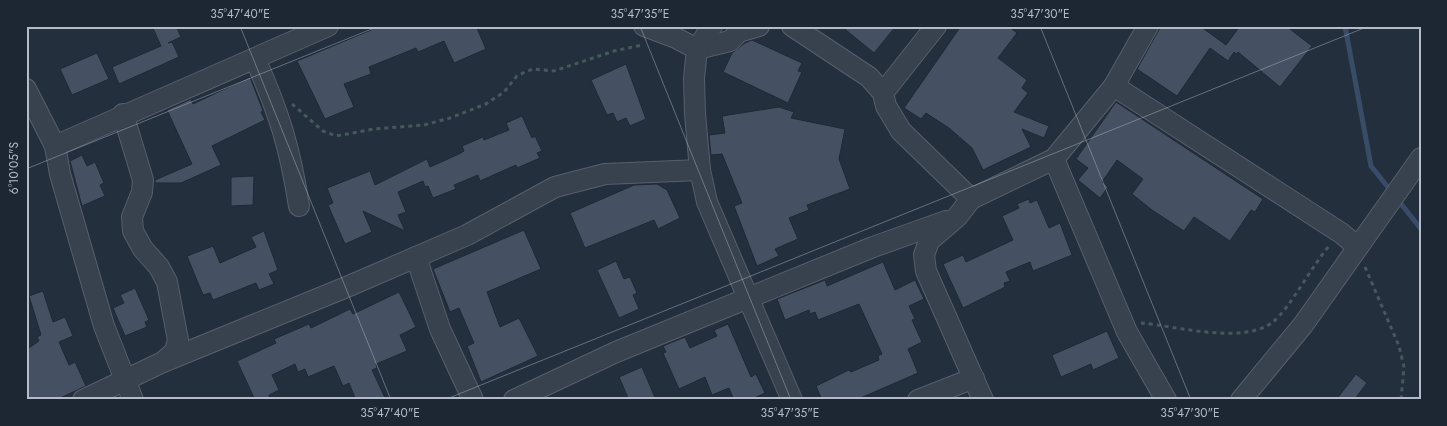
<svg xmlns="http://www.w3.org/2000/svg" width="1447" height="426" font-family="Jost,sans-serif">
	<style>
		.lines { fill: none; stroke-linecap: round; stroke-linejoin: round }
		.stream { stroke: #394c67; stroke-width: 5 }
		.building { fill: #455162; stroke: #1f2835 }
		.minor-casing { stroke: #565f6c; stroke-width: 22 }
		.path { stroke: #44595c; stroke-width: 3; stroke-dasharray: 4 4; stroke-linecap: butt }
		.minor { stroke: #38414e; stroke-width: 20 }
		.ticks { fill: none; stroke: #b4bcc9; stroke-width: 1; stroke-opacity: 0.45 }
		.neatline { fill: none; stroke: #b4bcc9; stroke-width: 2 }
		.ticks-label { font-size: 12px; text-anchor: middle; fill: #b4bcc9 }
	</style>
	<rect width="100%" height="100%" fill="#242f3e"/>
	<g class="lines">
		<g class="stream">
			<polyline points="1345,26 1371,166 1391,191"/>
			<polyline points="1398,200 1421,229"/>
		</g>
	</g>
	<g class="building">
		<polygon points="152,26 176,26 181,37 168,43 172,42 179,57 119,84 112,67 161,46"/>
		<polygon points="370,26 476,26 486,49 454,63 444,41 418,52 416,48 369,67 371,74 344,84 354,107 325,119 297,61 371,30"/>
		<polygon points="841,26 896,26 874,53"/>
		<polygon points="961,26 1008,26 1017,33 998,58 1027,80 1022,88 1028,93 1014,112 1049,126 1044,138 1022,129 1031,147 983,170 972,148 949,128 926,113 921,119 904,108"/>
		<polygon points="1161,26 1200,26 1226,45 1240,26 1286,26 1312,46 1280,87 1238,52 1236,54 1234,52 1228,61 1210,48 1177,96 1137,69"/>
		<polygon points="752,40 802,63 798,71 802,72 788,103 723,72 732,53 745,43"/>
		<polygon points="97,53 109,79 72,95 60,69"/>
		<polygon points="626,64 646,119 630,126 626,118 617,122 613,113 607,115 591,80"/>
		<polygon points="250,77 263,111 261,112 265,120 212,146 221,165 181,183 155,183 155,180 192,164 167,110 191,99 193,104"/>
		<polygon points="1116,102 1263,199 1255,212 1251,210 1230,241 1194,217 1184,231 1152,210 1132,194 1143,179 1117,160 1102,182 1108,187 1100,198 1078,180 1088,168 1076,159"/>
		<polygon points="779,107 794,112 791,118 845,129 839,159 850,189 807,205 809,210 789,218 798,239 775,249 779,256 757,266 734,206 742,203 722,154 711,155 709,135 725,133 722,116"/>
		<polygon points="522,116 532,138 535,136 542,151 537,153 540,158 517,168 516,165 480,181 478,175 454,185 456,189 433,198 428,186 425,187 423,181 398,192 406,212 398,215 405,231 363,211 372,232 345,244 328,205 333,203 327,188 370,171 375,185 427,159 430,167 459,154 464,151 462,146 483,137 484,140 509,130 506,123"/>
		<polygon points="82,155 87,166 95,162 104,183 100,185 105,196 82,206 70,161"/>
		<polygon points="254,176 253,205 231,206 231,177"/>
		<polygon points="657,184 667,190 680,218 658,229 654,220 585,248 570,213 634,185"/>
		<polygon points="1029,199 1030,203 1037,200 1049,228 1060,223 1072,255 1033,271 1030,262 1006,272 1010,281 1004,283 1005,287 963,308 943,264 963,255 966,262 1013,240 1002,216 1019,208 1017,204"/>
		<polygon points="524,230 541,269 487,292 500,327 519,318 538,356 481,382 467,346 474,343 459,308 450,312 433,269"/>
		<polygon points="264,231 278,270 269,274 274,284 259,290 256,283 213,300 210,293 203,295 187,256 213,246 220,263 256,247 251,237"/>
		<polygon points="616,261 624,279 630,277 637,293 633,295 639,309 619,318 597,270"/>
		<polygon points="883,262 895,290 915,280 924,299 909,306 915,319 912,320 922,342 908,349 918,373 856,400 822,400 816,386 849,370 851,372 879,360 878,356 882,354 871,330 859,304 818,320 815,312 810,314 809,310 785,320 777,299 825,280 827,286"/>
		<polygon points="135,288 149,320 145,322 147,327 125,336 113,308 124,303 120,295"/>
		<polygon points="43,291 53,322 65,317 73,336 59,342 69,365 75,362 86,386 56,400 26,400 26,350 39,341 37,337 41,335 29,296"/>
		<polygon points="399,292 416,327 400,335 407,351 376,364 377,368 372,370 386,400 356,400 349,383 343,386 334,366 308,377 305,369 298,372 295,364 272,375 279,390 269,395 271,400 255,400 237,361 276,343 274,339 309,324 311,328 350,309 353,314"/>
		<polygon points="728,324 751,377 756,374 765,393 750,400 734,400 729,388 712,395 705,377 679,389 663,353 666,352 663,346 685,337 690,348 717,336 714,330"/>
		<polygon points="1107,331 1119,358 1093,370 1091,364 1061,377 1052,355"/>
		<polygon points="642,367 656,400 629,400 619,377"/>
		<polygon points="1356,374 1367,383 1354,400 1336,400"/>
	</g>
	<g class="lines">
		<defs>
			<g id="minor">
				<polyline points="644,26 676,38 697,49 730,41 739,32 759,26"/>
				<polyline points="712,26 697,49 694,78 695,114 700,170 707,202 792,400"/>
				<polyline points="792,26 869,77 883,93 886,106 901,131 971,199"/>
				<path d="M 255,59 C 279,112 290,148 299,206"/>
				<polyline points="1114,86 1341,233 1358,247"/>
				<polyline points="26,89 55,146 60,174 104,326 133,400"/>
				<polyline points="883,93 936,26"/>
				<polyline points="55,146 328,26"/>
				<polyline points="1054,159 1127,332 1166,400"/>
				<polyline points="416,257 440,329 473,400"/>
				<polyline points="163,362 349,286 467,235 555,187 605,174 700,170"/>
				<polyline points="83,400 163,362 175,351 178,340 167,282 159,267 143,249 133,231 132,217 142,192 143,180 123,114"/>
				<polyline points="514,400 616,352 873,247 946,221"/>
				<polyline points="918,400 974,378"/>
				<polyline points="983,400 926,271 924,255 929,241 957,217 971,199 1054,159 1114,86 1148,26"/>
				<polyline points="1241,400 1303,325 1421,158"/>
			</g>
		</defs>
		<use href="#minor" class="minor-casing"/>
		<g class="path">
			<polyline points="292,104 323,131 336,136 374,129 424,125 450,118 486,104 504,92 517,76 525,72 533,69 554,71 614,51 642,45"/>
			<polyline points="1365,267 1399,346 1404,367 1401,400"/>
			<path d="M 1141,323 C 1176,326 1243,345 1273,322 C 1291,307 1312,265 1330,245"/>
		</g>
		<use href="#minor" class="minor"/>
	</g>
	<path class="ticks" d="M 240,26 L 391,400M 640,26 L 791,400M 1040,26 L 1191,400M 26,169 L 379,26M 444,400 L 1369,26"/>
	<rect width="1447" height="426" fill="none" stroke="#1d2633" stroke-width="55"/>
	<rect x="28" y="28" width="1392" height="370" class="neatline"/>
	<g class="ticks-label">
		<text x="240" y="18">35°47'40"E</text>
		<text x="640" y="18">35°47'35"E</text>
		<text x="1040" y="18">35°47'30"E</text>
		<text transform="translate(14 168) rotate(-90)" y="4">6°10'05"S</text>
		<text x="390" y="417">35°47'40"E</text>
		<text x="790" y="417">35°47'35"E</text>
		<text x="1190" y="417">35°47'30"E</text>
	</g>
</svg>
